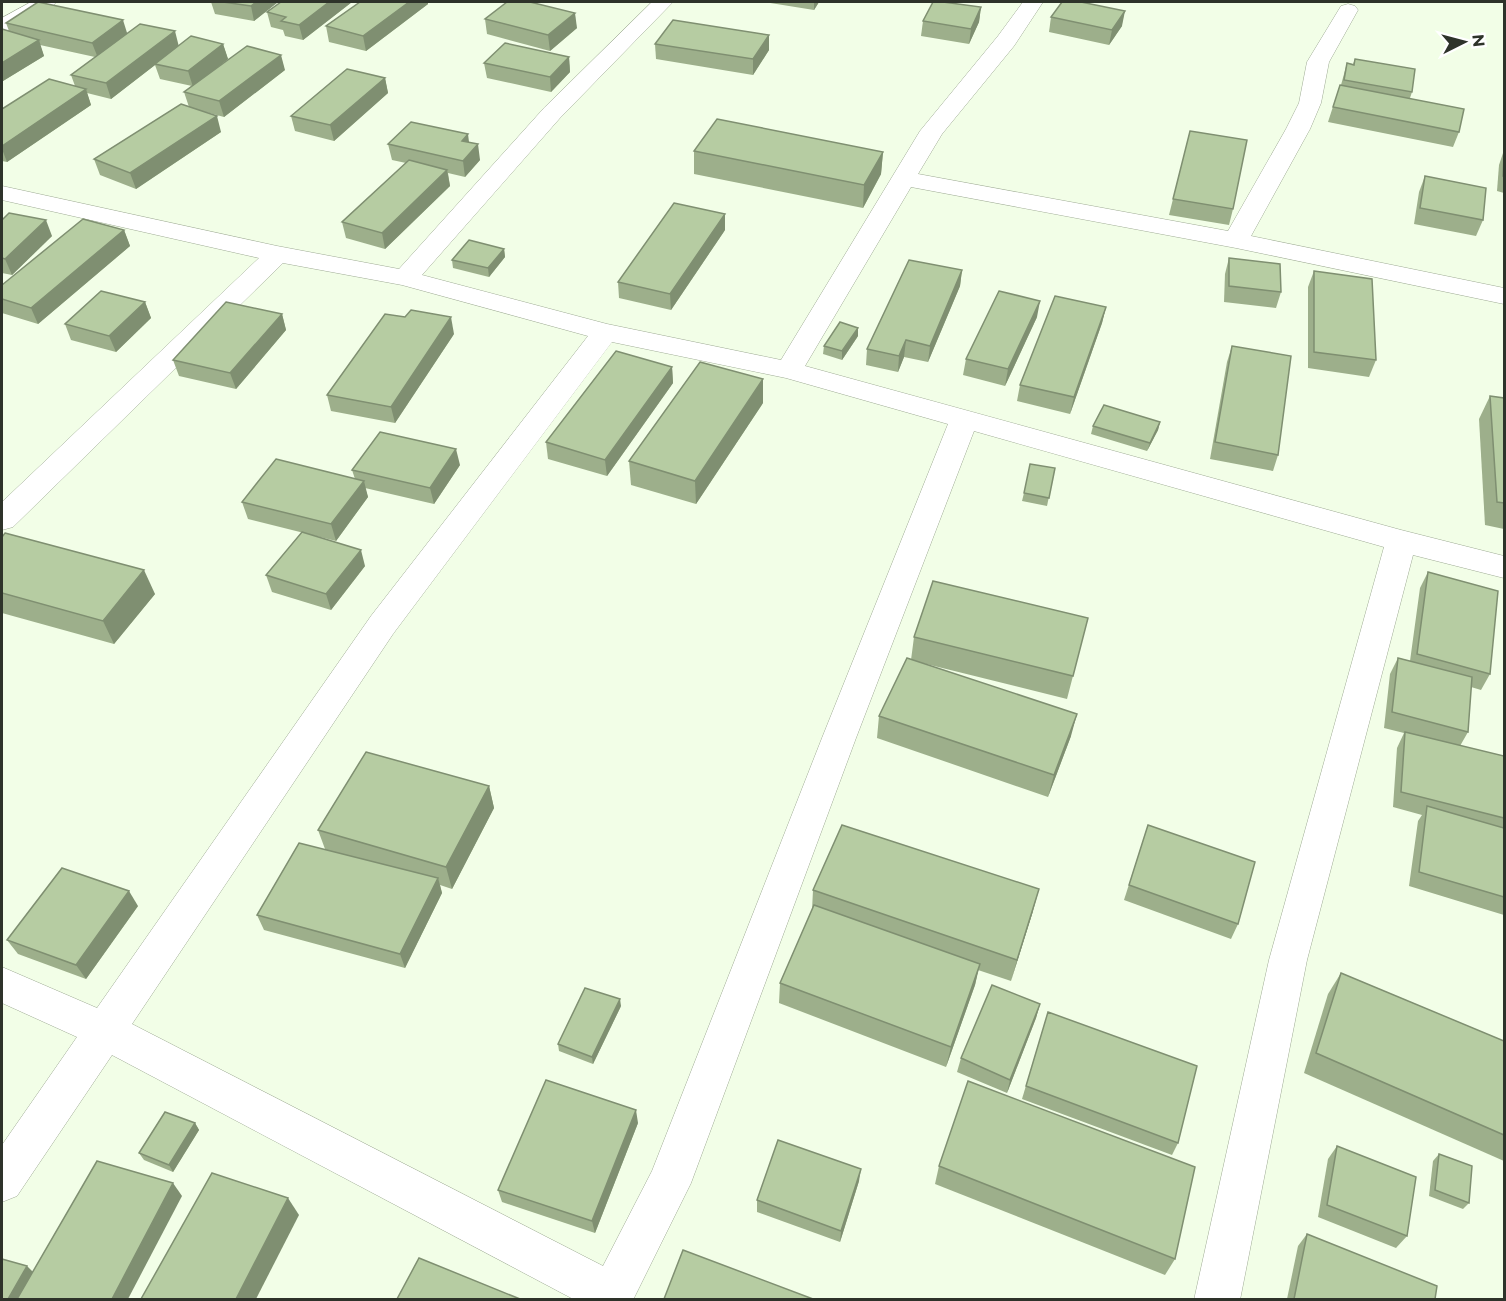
<svg xmlns="http://www.w3.org/2000/svg" width="1506" height="1301" font-family="Montserrat,sans-serif">
	<style>
		.lines { fill: none; stroke-linecap: round; stroke-linejoin: round }
		.street-casing { stroke: #9fab95; stroke-width: 1 }
		.street { fill: #fff; fill-rule: evenodd }
		.wall { fill: #9daf8b }
		.shaded-wall { fill: #7f8f71 }
		.building { fill: #b6cca2; stroke: #7f8f71; stroke-width: 1.5 }
	</style>
	<rect width="100%" height="100%" fill="#f2fee7"/>
	<g class="lines">
		<defs>
			<g id="street">
				<polygon points="31,2 56,2 53,6 9,30 2,32 2,18"/>
				<path d="M 652,2 L 673,2 L 560,118 L 422,275 L 607,324 L 781,360 L 920,131 L 998,36 L 1023,2 L 1043,2 L 1014,46 L 942,134 L 918,174 L 1228,231 L 1286,129 L 1299,103 L 1307,62 L 1341,6 L 1348,4 L 1355,6 L 1358,10 L 1329,62 L 1321,103 L 1310,129 L 1251,236 L 1504,288 L 1504,304 L 1236,248 L 911,187 L 805,366 L 1401,530 L 1504,556 L 1504,578 L 1413,555 L 1307,960 L 1240,1300 L 1194,1300 L 1269,960 L 1384,547 L 974,431 L 856,738 L 691,1183 L 633,1300 L 575,1300 L 112,1055 L 17,1196 L 2,1202 L 2,1145 L 77,1037 L 2,1003 L 2,967 L 97,1008 L 371,616 L 588,336 L 402,285 L 283,263 L 13,527 L 2,530 L 2,502 L 259,258 L 2,200 L 2,186 L 277,246 L 399,269 L 544,108 ZM 612,342 L 786,378 L 948,424 L 822,738 L 652,1171 L 603,1266 L 132,1024 L 393,634 Z"/>
			</g>
		</defs>
		<use href="#street" class="street-casing"/>
		<use href="#street" class="street"/>
	</g>
	<g class="wall">
		<polygon points="211,2 278,2 254,21 215,14"/>
		<polygon points="281,2 352,2 303,40 285,36 283,30 271,27 267,12"/>
		<polygon points="360,2 428,2 428,4 366,51 329,42 326,26"/>
		<polygon points="764,2 819,2 814,10"/>
		<polygon points="981,7 979,22 969,44 921,36 923,21"/>
		<polygon points="1051,17 1122,26 1109,45 1049,32"/>
		<polygon points="485,19 577,28 550,51 487,34"/>
		<polygon points="6,23 128,34 179,46 223,44 228,59 202,79 285,70 224,117 198,110 221,132 136,189 100,175 94,159 189,107 184,92 192,86 160,79 155,65 111,99 87,93 91,105 7,162 2,161 2,109 75,86 71,75 95,57 40,45 44,56 3,81 2,80 2,29 9,31"/>
		<polygon points="655,44 769,50 753,75 656,59"/>
		<polygon points="569,57 570,72 551,92 487,78 484,63"/>
		<polygon points="1355,59 1412,92 1410,98 1459,132 1453,147 1328,122 1340,85 1341,85 1347,63 1353,64"/>
		<polygon points="385,78 388,93 334,141 295,131 291,116"/>
		<polygon points="1190,131 1233,209 1229,225 1169,215"/>
		<polygon points="469,142 480,160 465,177 448,173 450,186 385,249 346,238 342,222 406,163 392,160 388,144"/>
		<polygon points="1504,150 1504,193 1497,191 1499,165"/>
		<polygon points="694,151 883,152 881,174 863,208 694,174"/>
		<polygon points="1425,176 1483,220 1476,236 1414,224 1419,192"/>
		<polygon points="2,220 52,236 12,275 2,273"/>
		<polygon points="124,230 130,246 38,324 2,313 2,285"/>
		<polygon points="725,230 671,310 619,298 618,282"/>
		<polygon points="504,249 505,257 489,277 453,268 452,260"/>
		<polygon points="1229,258 1281,292 1276,308 1224,302 1225,274"/>
		<polygon points="962,270 960,286 928,362 904,357 898,372 866,365 867,349"/>
		<polygon points="1314,271 1376,360 1369,377 1308,368 1308,287"/>
		<polygon points="145,302 151,318 116,352 71,340 65,324"/>
		<polygon points="1106,307 1102,323 1070,414 1017,401 1020,385"/>
		<polygon points="282,314 286,330 236,389 179,376 173,360"/>
		<polygon points="1037,317 1005,386 963,375 966,359"/>
		<polygon points="454,334 395,423 331,411 327,395"/>
		<polygon points="858,336 842,360 823,354 824,346"/>
		<polygon points="1232,346 1278,455 1273,471 1210,459 1227,362"/>
		<polygon points="672,367 673,383 607,476 548,459 546,442"/>
		<polygon points="1490,396 1504,398 1504,529 1485,525 1479,419"/>
		<polygon points="763,403 696,504 631,485 629,461"/>
		<polygon points="1160,422 1158,430 1147,451 1091,434 1093,426"/>
		<polygon points="460,465 434,504 365,488 368,497 336,541 248,519 242,502 355,479 352,470"/>
		<polygon points="1055,468 1047,506 1022,501 1024,493"/>
		<polygon points="2,537 155,594 114,644 2,613"/>
		<polygon points="365,566 331,610 272,592 266,575"/>
		<polygon points="1428,572 1490,674 1481,690 1471,687 1468,732 1460,746 1504,756 1504,915 1409,886 1418,821 1422,815 1393,807 1397,748 1404,733 1384,728 1390,674 1398,658 1410,661 1420,588"/>
		<polygon points="1088,618 1067,699 914,661 1071,736 1048,797 877,738 879,716 911,660 914,637"/>
		<polygon points="489,786 494,808 452,889 440,885 442,893 405,968 264,930 257,915 325,849 318,830"/>
		<polygon points="1148,825 1238,924 1231,939 1124,900"/>
		<polygon points="813,890 1033,911 1011,981 978,970 975,985 946,1067 779,1003 780,983 812,910"/>
		<polygon points="138,906 86,979 18,954 7,940"/>
		<polygon points="1341,973 1504,1041 1504,1161 1304,1073 1328,994"/>
		<polygon points="1040,1004 1036,1018 1007,1093 957,1072 961,1058"/>
		<polygon points="621,1006 593,1064 559,1051 558,1044"/>
		<polygon points="1048,1012 1178,1143 1172,1155 1022,1099"/>
		<polygon points="195,1123 199,1130 173,1172 144,1160 139,1153"/>
		<polygon points="638,1123 595,1233 502,1202 498,1190"/>
		<polygon points="1337,1146 1407,1236 1396,1248 1318,1217 1328,1159"/>
		<polygon points="1439,1154 1469,1203 1463,1209 1429,1196 1433,1161"/>
		<polygon points="939,1166 1175,1259 1165,1275 935,1184"/>
		<polygon points="859,1181 840,1242 757,1212 757,1200"/>
		<polygon points="1307,1234 1435,1299 1287,1299 1298,1246"/>
	</g>
	<g class="shaded-wall">
		<polygon points="256,2 278,2 254,21 251,6"/>
		<polygon points="329,2 352,2 303,40 299,25"/>
		<polygon points="409,2 428,2 428,4 366,51 363,36"/>
		<polygon points="814,2 819,2 814,10"/>
		<polygon points="981,7 979,22 969,44 971,29"/>
		<polygon points="1125,11 1122,26 1109,45 1112,30"/>
		<polygon points="575,13 577,28 550,51 548,35"/>
		<polygon points="123,20 128,36 98,58 92,43"/>
		<polygon points="175,31 179,47 155,64 155,65 111,99 106,83"/>
		<polygon points="769,35 769,50 753,75 753,59"/>
		<polygon points="39,40 44,56 3,81 2,77 2,63"/>
		<polygon points="223,44 228,59 193,87 188,71"/>
		<polygon points="281,55 285,70 224,117 219,101"/>
		<polygon points="569,57 570,72 551,92 550,77"/>
		<polygon points="385,78 388,93 334,141 330,125"/>
		<polygon points="86,89 91,105 7,162 2,149 2,146"/>
		<polygon points="217,116 221,132 136,189 130,173"/>
		<polygon points="468,134 470,150 462,141"/>
		<polygon points="478,144 480,160 465,177 463,161"/>
		<polygon points="883,152 881,174 863,208 864,185"/>
		<polygon points="447,170 450,186 385,249 382,233"/>
		<polygon points="725,214 725,230 671,310 670,294"/>
		<polygon points="46,220 52,236 12,275 5,259"/>
		<polygon points="124,230 130,246 38,324 31,308"/>
		<polygon points="504,249 505,257 489,277 488,268"/>
		<polygon points="962,270 960,286 928,362 930,346"/>
		<polygon points="1040,301 1037,317 1005,386 1008,369"/>
		<polygon points="145,302 151,318 116,352 109,336"/>
		<polygon points="1106,307 1102,323 1070,414 1074,397"/>
		<polygon points="282,314 286,330 236,389 230,373"/>
		<polygon points="451,317 454,334 395,423 391,407"/>
		<polygon points="858,328 858,336 842,360 842,351"/>
		<polygon points="906,340 904,357 898,372 899,356"/>
		<polygon points="672,367 673,383 607,476 605,460"/>
		<polygon points="763,379 763,403 696,504 695,481"/>
		<polygon points="1160,422 1158,430 1147,451 1150,443"/>
		<polygon points="456,449 460,465 434,504 430,488"/>
		<polygon points="364,481 368,497 336,541 331,524"/>
		<polygon points="361,550 365,566 331,610 326,594"/>
		<polygon points="144,570 155,594 114,644 103,621"/>
		<polygon points="1077,714 1071,736 1048,797 1054,775"/>
		<polygon points="489,786 494,808 452,889 446,867"/>
		<polygon points="438,878 442,893 405,968 400,954"/>
		<polygon points="1039,889 1033,911 1011,981 1017,960"/>
		<polygon points="129,891 138,906 86,979 76,965"/>
		<polygon points="980,964 975,985 946,1067 951,1047"/>
		<polygon points="620,999 621,1006 593,1064 592,1057"/>
		<polygon points="1040,1004 1036,1018 1007,1093 1010,1080"/>
		<polygon points="636,1110 638,1123 595,1233 592,1221"/>
		<polygon points="195,1123 199,1130 173,1172 169,1165"/>
		<polygon points="861,1169 859,1181 840,1242 841,1231"/>
		<polygon points="173,1183 182,1196 128,1299 112,1299"/>
		<polygon points="288,1198 299,1215 256,1299 236,1299"/>
		<polygon points="27,1266 39,1278 26,1299 8,1299"/>
	</g>
	<g class="building">
		<polygon points="38,2 123,20 92,43 6,23"/>
		<polygon points="223,2 256,2 251,6"/>
		<polygon points="281,2 329,2 299,25 281,21 286,17 267,12"/>
		<polygon points="360,2 409,2 363,36 326,26"/>
		<polygon points="507,2 530,2 575,13 548,35 485,19"/>
		<polygon points="933,2 943,2 981,7 971,29 923,21"/>
		<polygon points="1062,2 1081,2 1125,11 1112,30 1051,17"/>
		<polygon points="673,20 769,35 753,59 655,44"/>
		<polygon points="140,24 175,31 106,83 71,75"/>
		<polygon points="2,29 39,40 2,63"/>
		<polygon points="191,36 223,44 188,71 155,64"/>
		<polygon points="505,43 569,57 550,77 484,63"/>
		<polygon points="247,46 281,55 219,101 184,92"/>
		<polygon points="1355,59 1415,69 1412,92 1344,80 1347,63 1354,65"/>
		<polygon points="347,69 385,78 330,125 291,116"/>
		<polygon points="49,79 86,89 2,146 2,109"/>
		<polygon points="1340,85 1464,109 1459,132 1333,107"/>
		<polygon points="181,104 217,116 130,173 94,159"/>
		<polygon points="717,119 883,152 864,185 694,151"/>
		<polygon points="411,122 468,134 462,141 478,144 463,161 388,144"/>
		<polygon points="1190,131 1247,140 1233,209 1173,199"/>
		<polygon points="1504,157 1504,176 1503,176"/>
		<polygon points="409,160 447,170 382,233 342,222"/>
		<polygon points="1425,176 1486,188 1483,220 1420,208"/>
		<polygon points="674,203 725,214 670,294 618,282"/>
		<polygon points="9,213 46,220 5,259 2,258 2,220"/>
		<polygon points="83,219 124,230 31,308 2,299 2,285"/>
		<polygon points="469,240 504,249 488,268 452,260"/>
		<polygon points="1229,258 1280,264 1281,292 1229,286"/>
		<polygon points="909,260 962,270 930,346 906,340 899,356 867,349"/>
		<polygon points="1314,271 1372,279 1376,360 1314,352"/>
		<polygon points="101,291 145,302 109,336 65,324"/>
		<polygon points="999,291 1040,301 1008,369 966,359"/>
		<polygon points="1055,296 1106,307 1074,397 1020,385"/>
		<polygon points="226,302 282,314 230,373 173,360"/>
		<polygon points="411,310 451,317 391,407 327,395 385,314 405,317"/>
		<polygon points="840,322 858,328 842,351 824,346"/>
		<polygon points="1232,346 1291,356 1278,455 1215,442"/>
		<polygon points="616,351 672,367 605,460 546,442"/>
		<polygon points="700,362 763,379 695,481 629,461"/>
		<polygon points="1490,396 1504,398 1504,503 1497,502"/>
		<polygon points="1104,405 1160,422 1150,443 1093,426"/>
		<polygon points="380,432 456,449 430,488 352,470"/>
		<polygon points="276,459 364,481 331,524 242,502"/>
		<polygon points="1030,464 1055,468 1049,498 1024,493"/>
		<polygon points="302,532 361,550 326,594 266,575"/>
		<polygon points="5,533 144,570 103,621 2,593 2,537"/>
		<polygon points="1428,572 1498,591 1490,674 1417,654"/>
		<polygon points="933,581 1088,618 1073,676 914,637"/>
		<polygon points="907,658 1077,714 1054,775 879,716"/>
		<polygon points="1398,658 1472,677 1468,732 1392,712"/>
		<polygon points="1405,732 1504,756 1504,818 1401,792"/>
		<polygon points="366,752 489,786 446,867 318,830"/>
		<polygon points="1427,806 1504,828 1504,897 1419,872"/>
		<polygon points="842,825 1039,889 1017,960 813,890"/>
		<polygon points="1148,825 1255,862 1238,924 1129,885"/>
		<polygon points="299,843 438,878 400,954 257,915"/>
		<polygon points="62,868 129,891 76,965 7,940"/>
		<polygon points="814,905 980,964 951,1047 780,983"/>
		<polygon points="1341,973 1504,1041 1504,1135 1316,1053"/>
		<polygon points="992,985 1040,1004 1010,1080 961,1058"/>
		<polygon points="585,988 620,999 592,1057 558,1044"/>
		<polygon points="1048,1012 1197,1066 1178,1143 1026,1086"/>
		<polygon points="546,1080 636,1110 592,1221 498,1190"/>
		<polygon points="968,1081 1195,1167 1175,1259 939,1166"/>
		<polygon points="165,1112 195,1123 169,1165 139,1153"/>
		<polygon points="778,1140 861,1169 841,1231 757,1200"/>
		<polygon points="1337,1146 1416,1177 1407,1236 1327,1205"/>
		<polygon points="1439,1154 1472,1166 1469,1203 1435,1190"/>
		<polygon points="97,1161 173,1183 112,1299 17,1299"/>
		<polygon points="212,1173 288,1198 236,1299 141,1299"/>
		<polygon points="1307,1234 1437,1286 1435,1299 1294,1299"/>
		<polygon points="683,1250 813,1299 664,1299"/>
		<polygon points="419,1258 520,1299 397,1299"/>
		<polygon points="2,1259 27,1266 8,1299 2,1299"/>
	</g>
	<rect width="1506" height="1301" fill="none" stroke="#2e332a" stroke-width="6"/>
	<g transform="translate(1464 42) rotate(84)" stroke="#ffffff" stroke-width="4.5" paint-order="stroke">
	<path d="M0-4.5L10 22L0 15L-10 22Z" fill="#2e332a"/>
	<text y="-9" font-size="16" font-weight="bold" text-anchor="middle" fill="#2e332a">N</text>
	</g>
</svg>
